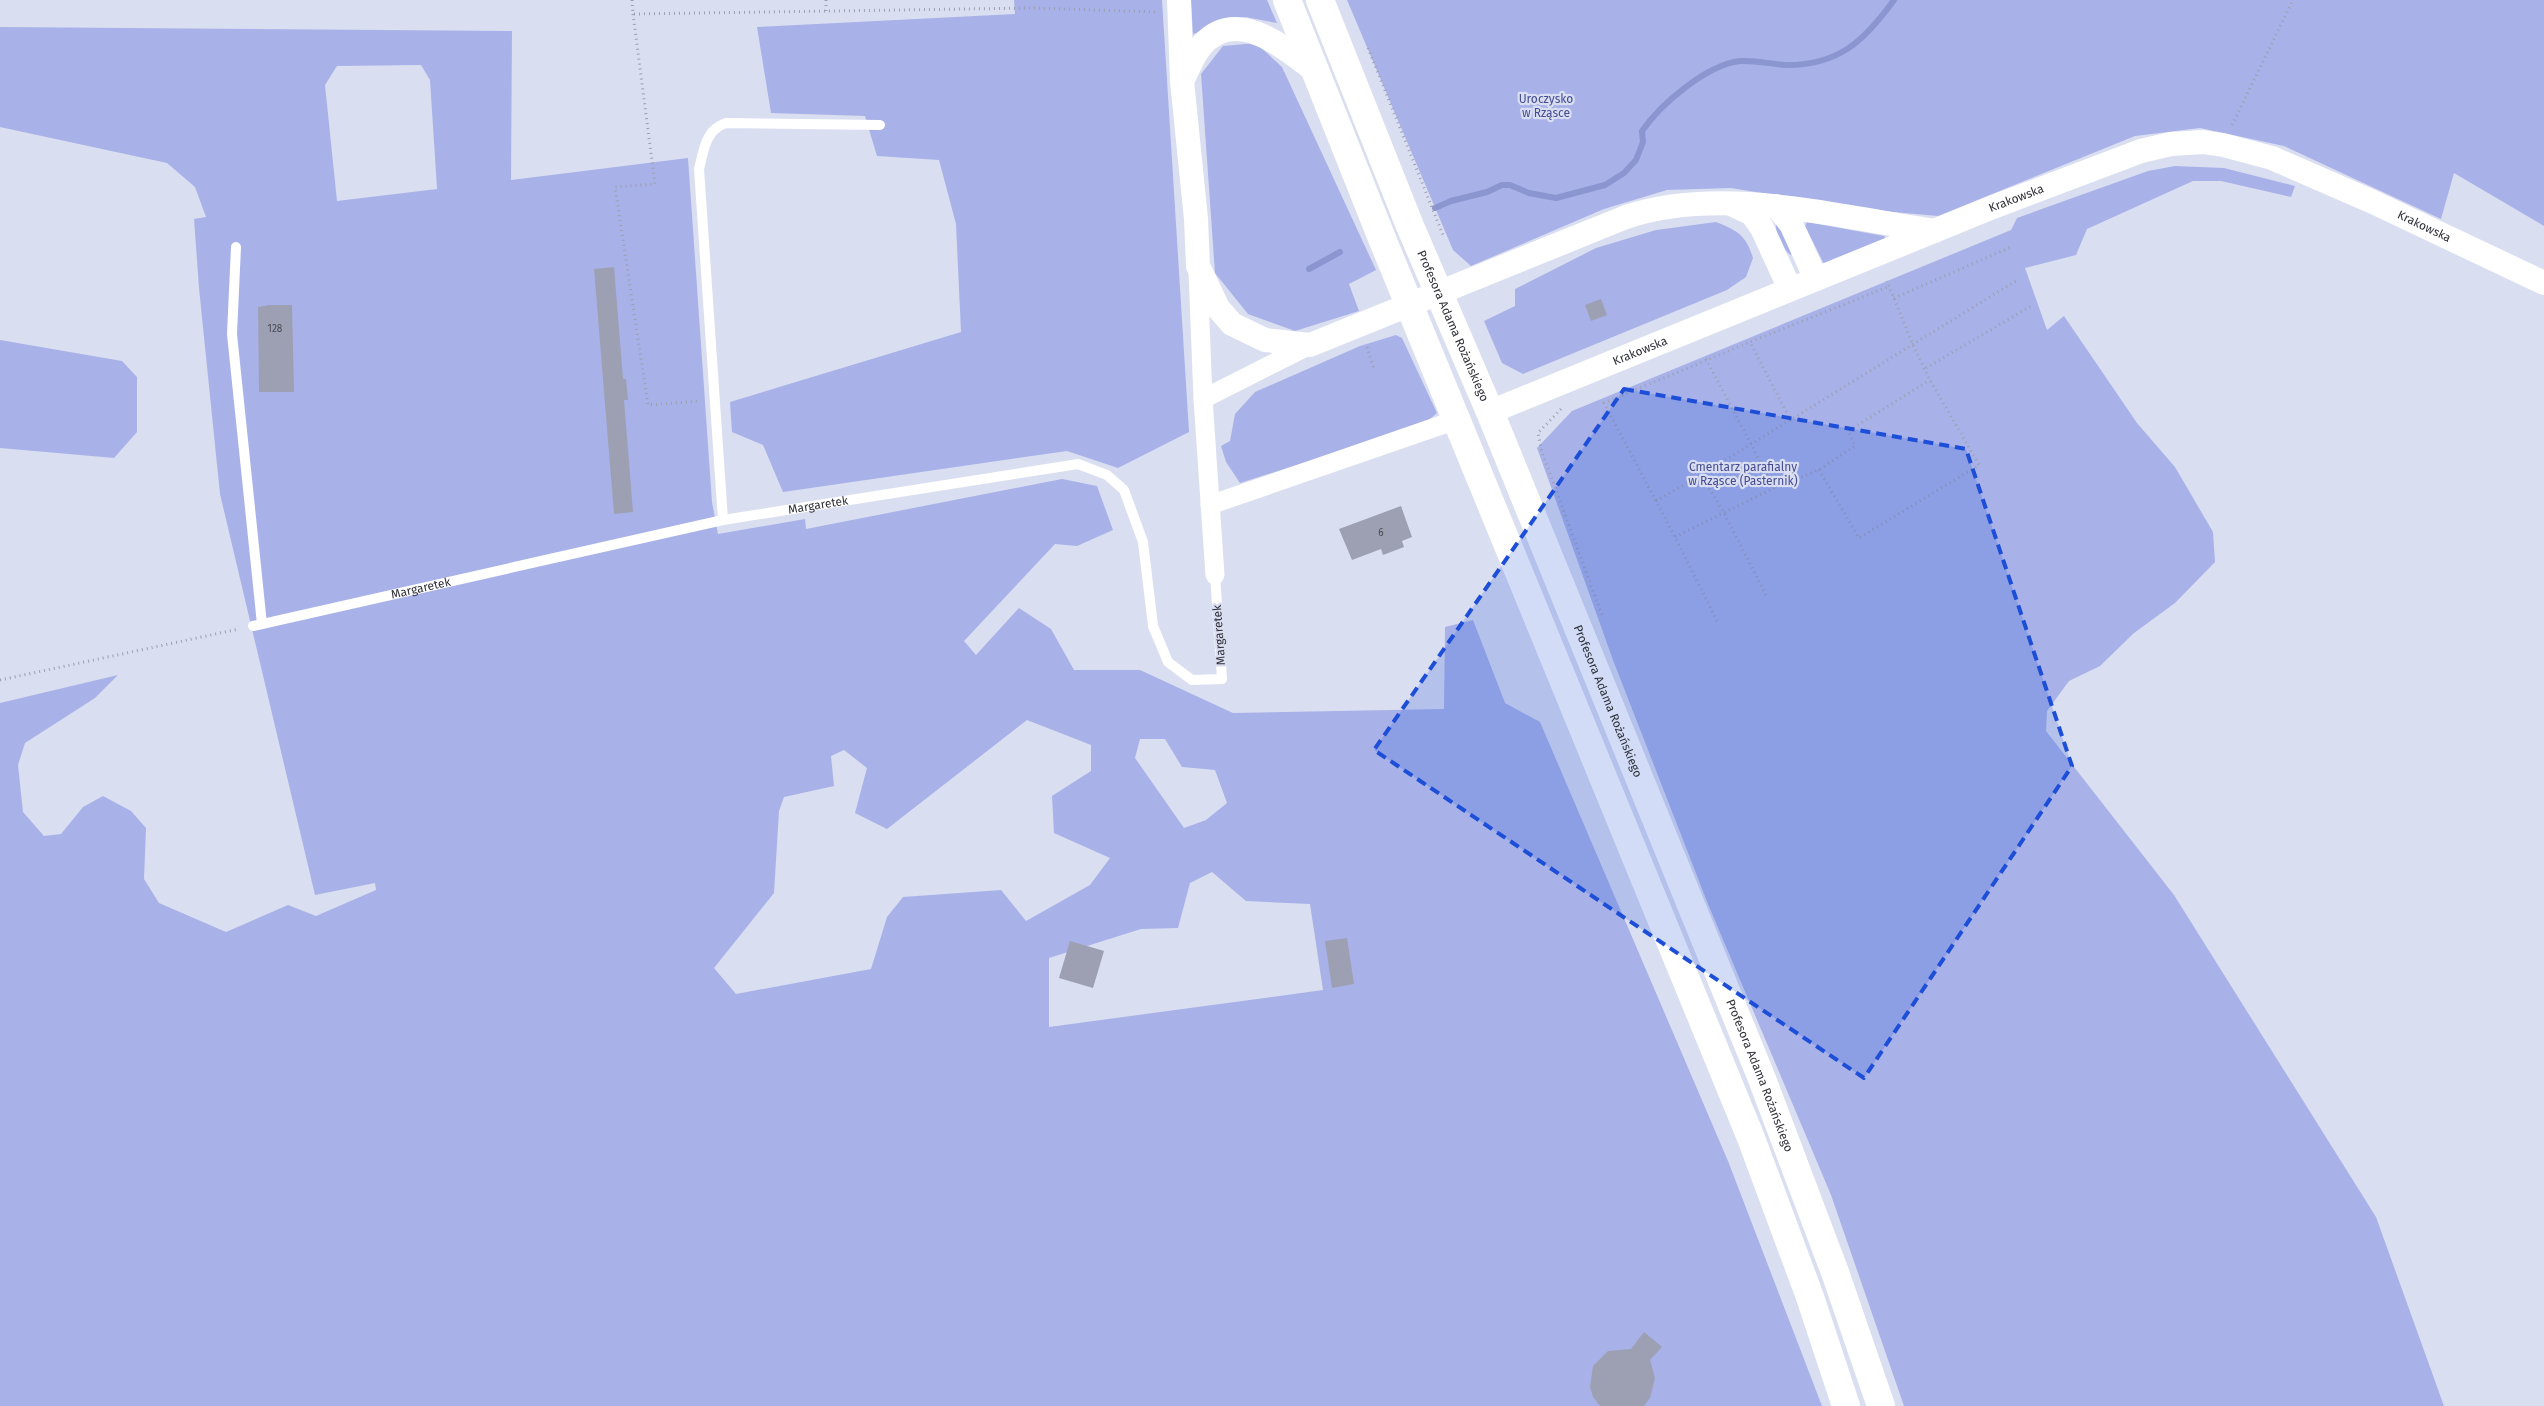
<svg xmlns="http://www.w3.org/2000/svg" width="2544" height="1406" font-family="'Fira Sans',sans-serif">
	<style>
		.green { fill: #a8b2e8; fill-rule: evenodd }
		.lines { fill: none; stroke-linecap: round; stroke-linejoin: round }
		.stream { stroke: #8b95cf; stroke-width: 6 }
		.building { fill: #9ca0b2 }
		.path { stroke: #9c9fae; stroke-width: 3; stroke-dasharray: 1 4; stroke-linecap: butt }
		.service { stroke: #fff; stroke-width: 10 }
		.minor { stroke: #fff; stroke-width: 19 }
		.tertiary { stroke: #fff; stroke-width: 24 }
		.primary { stroke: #fff; stroke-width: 28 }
		.marked { fill: #1d4ed8; fill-opacity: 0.2; stroke: #1d4ed8; stroke-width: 4; stroke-dasharray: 10 6; stroke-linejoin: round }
		.labels { text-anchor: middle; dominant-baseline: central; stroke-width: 4.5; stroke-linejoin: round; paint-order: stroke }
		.number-label { font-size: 10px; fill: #4a4c56 }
		.park-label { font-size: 12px; fill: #444c94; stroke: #dadef1 }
		.street-label { font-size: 12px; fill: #2f3038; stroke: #dadef1 }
	</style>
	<rect width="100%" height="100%" fill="#dadef1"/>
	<g class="green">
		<polygon points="1014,0 1162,0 1189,432 1118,468 1067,451 783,492 763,445 732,432 730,402 961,332 956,224 939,160 877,156 865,116 771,113 757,27 1015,14"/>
		<polygon points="1191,0 1267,0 1277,23 1245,17 1193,34"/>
		<polygon points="1347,0 2544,0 2544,226 2454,173 2441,219 2284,146 2200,128 2135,136 1938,216 1860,209 1731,188 1667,190 1604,209 1471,266 1453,250"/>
		<path d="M 0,27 L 512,31 L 511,180 L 688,158 L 712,502 L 718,534 L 805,519 L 806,529 L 1062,479 L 1097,486 L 1113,530 L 1077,546 L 1055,544 L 964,641 L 976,655 L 1019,608 L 1051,629 L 1074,670 L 1140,670 L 1233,713 L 1444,709 L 1445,627 L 1473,620 L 1505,703 L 1540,722 L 1728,1161 L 1822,1406 L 0,1406 L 0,703 L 118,675 L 95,698 L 25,743 L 18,765 L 23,812 L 44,836 L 61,834 L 83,807 L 103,796 L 131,811 L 146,828 L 144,879 L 159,903 L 226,932 L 288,905 L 316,916 L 376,890 L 375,883 L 315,895 L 220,494 L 199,288 L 194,219 L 206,217 L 195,187 L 167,163 L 0,127 ZM 421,65 L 430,80 L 437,189 L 337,201 L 325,85 L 337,66 ZM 1027,720 L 1091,745 L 1091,771 L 1052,796 L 1054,833 L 1110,858 L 1090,885 L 1026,921 L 1001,890 L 903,897 L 887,917 L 871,969 L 736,994 L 714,968 L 774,893 L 779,811 L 784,797 L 834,786 L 831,756 L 844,750 L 867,768 L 855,813 L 887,829 ZM 1140,739 L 1165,739 L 1182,767 L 1215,770 L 1227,803 L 1206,820 L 1184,828 L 1135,758 ZM 1212,872 L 1246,901 L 1310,904 L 1323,990 L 1049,1027 L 1049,958 L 1141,929 L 1178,928 L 1190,883 Z"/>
		<polygon points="1256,43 1282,67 1376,270 1349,284 1359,311 1295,331 1248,314 1215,273 1201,74 1223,46"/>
		<polygon points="2175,166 2224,168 2295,186 2291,197 2221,181 2193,181 2087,229 2076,255 2025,268 2047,330 2064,316 2137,423 2175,467 2213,532 2215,562 2175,603 2134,633 2100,666 2069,681 2047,711 2046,731 2174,895 2376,1217 2444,1406 1904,1406 1831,1195 1708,904 1613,660 1537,448 1572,411 2011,230 2017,218 2148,171"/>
		<path d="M 1716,222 C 1738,231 1746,235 1753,258 L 1746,277 L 1727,290 L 1523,374 L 1502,363 L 1484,321 L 1515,306 L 1515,289 L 1596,248 L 1656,230 Z"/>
		<polygon points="1807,222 1884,236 1886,239 1824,264 1805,226"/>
		<path d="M 1778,223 L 1792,253 L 1791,255 C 1782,250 1775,234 1776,224 Z"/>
		<polygon points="1396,335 1402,338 1437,413 1424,424 1240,483 1226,462 1221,446 1230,441 1235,414 1255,392 1360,346"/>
		<polygon points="0,340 122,361 137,377 137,432 114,458 0,448"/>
	</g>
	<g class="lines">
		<g class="stream">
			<path d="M 1435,208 L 1451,201 L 1487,192 L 1502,185 L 1510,185 L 1529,193 L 1556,198 L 1605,185 L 1624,173 L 1636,160 L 1643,142 L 1642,131 C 1661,104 1706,65 1740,61 C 1755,60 1771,64 1785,65 C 1839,66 1865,40 1894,0"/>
			<polyline points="1309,269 1340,252"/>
		</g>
	</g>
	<g class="building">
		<polygon points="614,267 623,379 626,379 628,400 624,400 633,512 614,514 594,269"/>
		<polygon points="1601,299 1607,315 1591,321 1585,305"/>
		<polygon points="269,305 292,305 294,392 259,392 258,307"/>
		<polygon points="1401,506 1412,537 1402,541 1404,547 1383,555 1381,549 1352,560 1339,529"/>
		<polygon points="1347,938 1354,984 1332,988 1325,941"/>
		<polygon points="1070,941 1104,951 1093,988 1059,978"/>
		<polygon points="1644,1332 1662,1347 1650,1360 1655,1378 1650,1398 1644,1406 1600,1406 1593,1397 1590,1387 1593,1366 1608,1351 1631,1349"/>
	</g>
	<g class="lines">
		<g class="path">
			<polyline points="632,0 633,14 1032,8 1157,12"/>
			<polyline points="826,0 826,11"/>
			<polyline points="633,14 655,184 615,187 648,405 700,401"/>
			<polyline points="1368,48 1443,235"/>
			<polyline points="2232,125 2293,0"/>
			<polyline points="1894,298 2011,247"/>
			<polyline points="1367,347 1374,369"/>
			<polyline points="1706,359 1774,488"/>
			<polyline points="1926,368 2031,306"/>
			<polyline points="1561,409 1538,433 1542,452 1602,615"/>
			<polyline points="1791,421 1750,342 1890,286"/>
			<polyline points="1819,470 1859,538 1979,465 1930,380 1913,345 1887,281"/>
			<polyline points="1656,501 1701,475"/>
			<polyline points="1675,537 1774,488 1819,470 1855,446 1848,431 1930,380"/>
			<polyline points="1766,595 1724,513 1701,475 2019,279"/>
			<polyline points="1717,621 1675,537 1604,403 1750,342"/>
			<polyline points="0,680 239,629"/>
		</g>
		<g class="service">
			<polyline points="236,247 232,334 262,624"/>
			<path d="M 723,520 L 699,169 C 704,150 705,130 726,123 L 880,125"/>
			<path id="s1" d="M 253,626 L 723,520 L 1078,464 L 1107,475 L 1124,490 L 1143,542 L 1153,626 L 1168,662 L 1192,680 L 1222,679 L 1215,575"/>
		</g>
		<g class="minor">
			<polyline points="1198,272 1203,399 1215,575"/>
			<polyline points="1203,399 1310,345"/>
			<polyline points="1210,505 1456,420"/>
		</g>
		<g class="tertiary">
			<path d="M 1179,0 L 1182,81 L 1196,219 L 1198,266 L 1218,308 L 1232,324 L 1265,340 L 1310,345 L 1626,217 C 1722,185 1837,217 1935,231"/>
			<path d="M 1183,79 C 1189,68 1193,55 1202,45 C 1238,5 1287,50 1318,73"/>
			<polyline points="1731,204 1752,214 1762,228 1790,289"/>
			<polyline points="1776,206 1791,224 1816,279"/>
			<path id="s2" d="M 1490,412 L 1993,207 L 2141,151 L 2171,144 L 2203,142 L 2223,145 L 2272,158 L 2373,202 L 2544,283"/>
		</g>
		<g class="primary">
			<polyline points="1287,0 1381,236 1751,1138 1810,1297 1846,1406"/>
			<path id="s3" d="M 1320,0 L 1410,226 L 1490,412 L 1762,1079 L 1836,1275 L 1881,1406"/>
		</g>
	</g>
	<path class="marked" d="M 1624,389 L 1966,449 L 2072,766 L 1864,1078 L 1374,750 Z"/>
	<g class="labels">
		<g class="number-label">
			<text x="275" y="329">128</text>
			<text x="1381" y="533">6</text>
		</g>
		<g class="park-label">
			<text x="1546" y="99">Uroczysko<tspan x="1546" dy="14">w Rząsce</tspan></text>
			<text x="1743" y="467">Cmentarz parafialny<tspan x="1743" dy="14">w Rząsce (Pasternik)</tspan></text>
		</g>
		<g class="street-label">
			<text stroke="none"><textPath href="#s2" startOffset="568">Krakowska</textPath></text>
			<text stroke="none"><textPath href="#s2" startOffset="1002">Krakowska</textPath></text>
			<text stroke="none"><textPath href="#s3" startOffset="352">Profesora Adama Rożańskiego</textPath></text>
			<text stroke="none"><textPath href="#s2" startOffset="162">Krakowska</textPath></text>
			<text stroke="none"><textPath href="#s1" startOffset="578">Margaretek</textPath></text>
			<text stroke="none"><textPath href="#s1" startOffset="172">Margaretek</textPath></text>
			<text transform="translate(1219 635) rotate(-94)">Margaretek</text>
			<text stroke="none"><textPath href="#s3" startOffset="758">Profesora Adama Rożańskiego</textPath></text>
			<text stroke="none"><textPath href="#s3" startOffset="1162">Profesora Adama Rożańskiego</textPath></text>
		</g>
	</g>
</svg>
